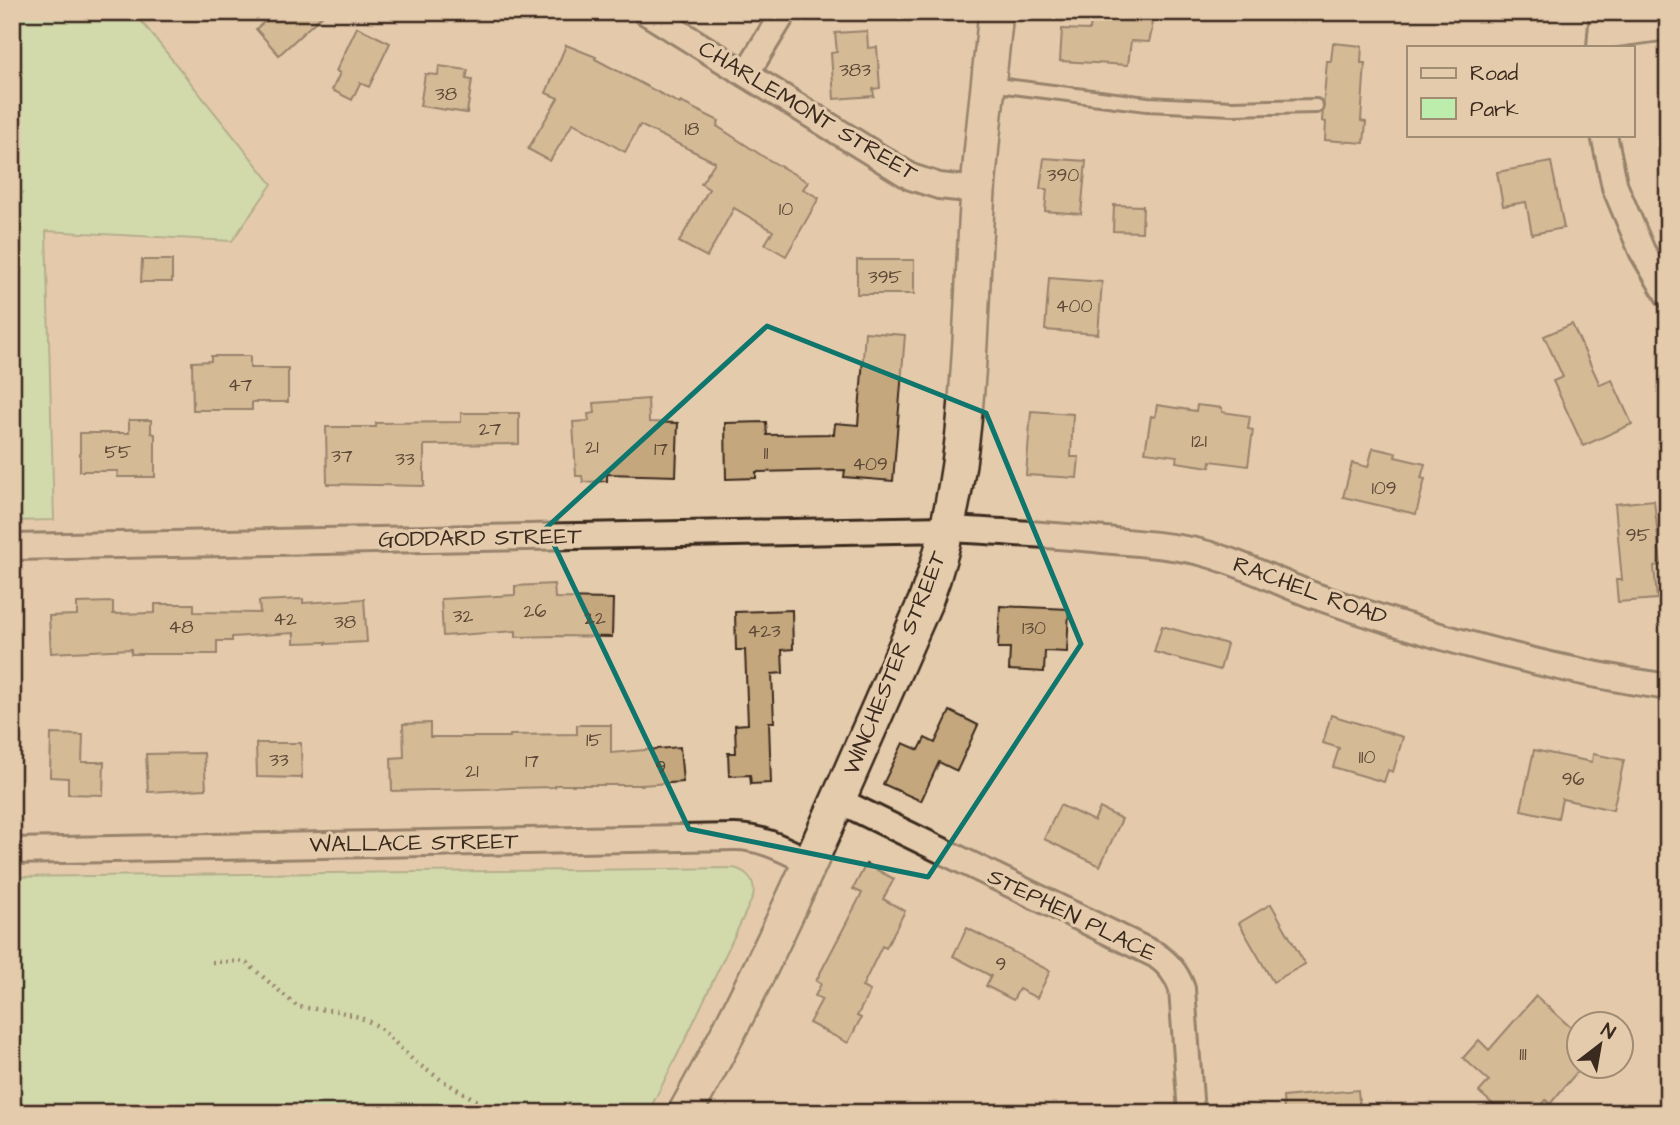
<svg xmlns="http://www.w3.org/2000/svg" width="1680" height="1125" font-family="'Architects Daughter',sans-serif">
	<style>
		.green { fill: #bcedad; stroke: #7c8c66; stroke-width: 2 }
		.building { fill: #c4a77d; stroke: #3b2a1e; stroke-width: 2 }
		.lines { fill: none; stroke-linecap: round; stroke-linejoin: round }
		.lane-casing { stroke: #3b2a1e; stroke-width: 18 }
		.street-casing { stroke: #3b2a1e; stroke-width: 30 }
		.secondary-casing { stroke: #3b2a1e; stroke-width: 38 }
		.path { stroke: #3b2a1e; stroke-width: 4.5; stroke-dasharray: 2 5; stroke-linecap: butt }
		.lane { stroke: #e4cbac; stroke-width: 12 }
		.street { stroke: #e4cbac; stroke-width: 24 }
		.secondary { stroke: #e4cbac; stroke-width: 33 }
		.marked { fill: none; stroke: #0f766e; stroke-width: 5; stroke-linejoin: round }
		.labels { text-anchor: middle; dominant-baseline: central; stroke-width: 6; stroke-linejoin: round; paint-order: stroke }
		.number-label { font-size: 19px; fill: #5d4936 }
		.street-label { font-size: 23px; fill: #3b2a1e; stroke: #e4cbac }
	</style>
	<rect width="100%" height="100%" fill="#e4cbac"/>
	<filter id="ink" filterUnits="userSpaceOnUse"><feTurbulence type="fractalNoise" baseFrequency=".0143" numOctaves="2"/><feDisplacementMap in="SourceGraphic" scale="14" xChannelSelector="R" yChannelSelector="G"/><feConvolveMatrix kernelMatrix="1 2 1 2 8 2 1 2 1" color-interpolation-filters="sRGB"/></filter>
	<g filter="url(#ink)">
		<g class="green">
			<polygon points="12,12 134,12 272,184 232,241 46,231 54,520 12,521"/>
			<path d="M 734,868 C 749,872 756,882 753,897 L 685,1040 L 648,1113 L 12,1113 L 12,877 Z"/>
		</g>
		<g class="building">
			<polygon points="275,12 326,12 279,55 256,29"/>
			<polygon points="1092,12 1134,12 1134,17 1151,18 1152,30 1149,42 1131,41 1128,65 1060,61 1062,29 1090,30"/>
			<polygon points="357,27 390,43 369,87 360,83 352,100 332,90 340,73 336,71"/>
			<polygon points="867,31 868,48 877,47 880,88 873,89 874,96 834,99 831,53 837,52 835,33"/>
			<polygon points="1333,43 1362,46 1361,63 1365,63 1361,121 1366,122 1364,143 1325,140 1326,122 1322,121 1327,61 1331,61"/>
			<polygon points="566,45 596,57 595,59 680,104 681,102 719,121 717,126 764,157 808,182 803,189 819,198 786,256 765,244 773,231 734,208 707,257 679,242 709,189 701,184 715,162 640,125 625,152 573,123 550,161 528,149 558,98 546,93"/>
			<polygon points="439,66 468,70 466,79 472,80 467,113 420,106 425,74 438,75"/>
			<polygon points="1044,158 1086,161 1081,214 1045,211 1047,189 1040,189"/>
			<polygon points="1551,162 1564,228 1532,234 1526,202 1503,206 1497,172"/>
			<polygon points="1114,205 1143,206 1142,232 1113,231"/>
			<polygon points="142,260 172,260 172,282 141,282"/>
			<rect x="857" y="260" width="57" height="34"/>
			<polygon points="1049,278 1102,282 1098,334 1045,330"/>
			<polygon points="1572,324 1600,385 1612,380 1632,424 1583,446 1553,381 1563,377 1544,336"/>
			<polygon points="865,332 905,335 893,481 844,477 845,470 756,472 756,478 726,479 725,423 766,422 767,435 834,434 835,423 858,425"/>
			<polygon points="211,356 250,356 250,368 288,368 288,402 252,402 252,410 193,410 192,362 211,361"/>
			<polygon points="648,399 649,422 678,423 676,476 607,474 607,481 583,482 582,476 576,476 573,422 589,421 588,414 595,413 594,403"/>
			<polygon points="1157,405 1196,411 1197,405 1222,408 1222,412 1250,416 1248,429 1253,430 1248,466 1211,461 1210,467 1176,462 1177,456 1145,452 1151,416 1155,417"/>
			<polygon points="1031,411 1073,414 1071,457 1079,457 1077,478 1026,475"/>
			<polygon points="461,413 519,413 519,444 424,445 424,486 327,484 326,427 376,427 376,423 461,422"/>
			<polygon points="129,420 151,420 151,433 155,434 155,477 117,477 118,471 80,471 80,433 129,433"/>
			<polygon points="1373,448 1396,453 1395,457 1425,464 1421,478 1425,479 1416,514 1343,497 1352,463 1368,467"/>
			<polygon points="1654,500 1661,565 1654,566 1657,599 1618,602 1616,580 1622,580 1615,504"/>
			<polygon points="554,584 555,598 613,599 612,637 556,636 516,637 516,631 443,636 441,599 515,595 515,586"/>
			<polygon points="303,599 303,603 364,599 367,642 326,644 326,642 294,643 294,633 232,637 232,641 217,641 217,654 131,654 131,649 51,653 49,616 77,615 77,603 113,602 113,614 155,613 155,604 194,604 194,612 260,613 259,601"/>
			<polygon points="1000,606 1069,609 1067,652 1045,651 1044,672 1009,670 1010,648 998,648"/>
			<polygon points="792,610 793,649 782,650 783,673 772,674 774,722 769,722 771,783 751,784 750,775 729,776 728,753 736,753 735,725 748,724 745,650 736,650 735,612"/>
			<polygon points="1162,626 1227,644 1220,670 1154,652"/>
			<polygon points="950,711 978,725 957,771 939,762 921,801 883,784 903,743 919,750 925,738 935,743"/>
			<polygon points="1331,715 1403,737 1393,772 1388,770 1384,782 1333,767 1339,748 1323,743"/>
			<polygon points="430,723 430,737 510,737 510,735 577,734 577,725 611,725 611,753 680,747 683,782 641,785 555,785 555,787 392,791 391,758 404,757 403,724"/>
			<polygon points="51,734 83,735 82,762 104,762 103,795 68,794 68,778 50,777"/>
			<polygon points="256,743 301,743 302,778 257,777"/>
			<polygon points="1534,750 1592,762 1593,754 1624,760 1613,810 1562,799 1558,818 1521,810"/>
			<polygon points="204,753 206,789 148,792 146,754"/>
			<polygon points="1060,805 1094,821 1100,808 1122,819 1100,866 1044,839"/>
			<polygon points="866,864 894,879 883,899 905,911 886,948 882,946 862,987 870,991 857,1016 861,1018 848,1043 809,1023 822,999 815,996 821,984 816,981 862,893 853,889"/>
			<polygon points="1271,904 1305,964 1273,982 1239,923"/>
			<polygon points="967,928 1050,971 1037,998 1019,989 1013,1000 986,986 991,976 953,956"/>
			<polygon points="1536,996 1578,1034 1578,1071 1550,1104 1546,1100 1535,1113 1503,1113 1479,1092 1489,1081 1463,1058 1479,1040 1489,1050"/>
			<polygon points="1358,1090 1360,1113 1284,1113 1283,1097"/>
		</g>
		<g class="lines">
			<defs>
				<polyline id="lane" points="989,84 1147,104 1232,108 1316,106"/>
				<g id="street">
					<polyline points="646,12 911,177 939,186 978,190"/>
					<polyline points="1601,36 1668,27"/>
					<polyline points="1600,47 1603,12"/>
					<polyline points="746,74 784,12"/>
					<polyline points="1604,135 1615,187 1642,251 1668,295"/>
					<path d="M 12,547 L 947,529 C 997,531 1046,535 1095,539 C 1130,543 1166,544 1200,552 C 1244,563 1282,585 1324,599 C 1436,638 1550,670 1668,687"/>
					<path d="M 838,800 L 1156,955 C 1169,964 1177,974 1182,989 L 1191,1113"/>
					<path d="M 12,851 L 735,837 C 762,837 785,850 810,862"/>
				</g>
				<path id="secondary" d="M 685,1113 C 777,949 849,774 925,602 C 974,472 968,330 978,192 C 982,132 990,72 996,12"/>
			</defs>
			<use href="#lane" class="lane-casing"/>
			<use href="#street" class="street-casing"/>
			<use href="#secondary" class="secondary-casing"/>
			<polyline class="path" points="212,962 242,961 248,964 298,1007 337,1011 359,1017 378,1026 415,1062 443,1081 498,1113"/>
			<use href="#lane" class="lane"/>
			<use href="#street" class="street"/>
			<use href="#secondary" class="secondary"/>
		</g>
	</g>
	<path d="M0 0H1680V1125H0ZM 767,326 L 986,413 L 1081,644 L 928,877 L 689,829 L 546,528 Z" fill="#e4cbac" fill-opacity=".55" fill-rule="evenodd"/>
	<path class="marked" d="M 767,326 L 986,413 L 1081,644 L 928,877 L 689,829 L 546,528 Z"/>
	<g class="labels">
		<g class="number-label">
			<text x="855" y="70">383</text>
			<text x="446" y="94">38</text>
			<text x="692" y="129">18</text>
			<text x="1063" y="175">390</text>
			<text x="786" y="209">10</text>
			<text x="885" y="277">395</text>
			<text x="1074" y="306">400</text>
			<text x="240" y="385">47</text>
			<text x="490" y="429">27</text>
			<text x="1199" y="441">121</text>
			<text x="592" y="447">21</text>
			<text x="661" y="449">17</text>
			<text x="118" y="452">55</text>
			<text x="766" y="453">11</text>
			<text x="342" y="456">37</text>
			<text x="405" y="459">33</text>
			<text x="870" y="464">409</text>
			<text x="1384" y="488">109</text>
			<text x="1638" y="535">95</text>
			<text x="535" y="611">26</text>
			<text x="463" y="616">32</text>
			<text x="595" y="618">22</text>
			<text x="285" y="619">42</text>
			<text x="345" y="622">38</text>
			<text x="181" y="627">48</text>
			<text x="1034" y="628">130</text>
			<text x="764" y="631">423</text>
			<text x="594" y="740">15</text>
			<text x="1367" y="757">110</text>
			<text x="279" y="760">33</text>
			<text x="532" y="761">17</text>
			<text x="661" y="767">9</text>
			<text x="472" y="771">21</text>
			<text x="1573" y="779">96</text>
			<text x="1001" y="964">9</text>
			<text x="1523" y="1054">111</text>
		</g>
		<g class="street-label">
			<text transform="translate(808 111) rotate(31)">CHARLEMONT STREET</text>
			<text transform="translate(480 538) rotate(-1)">GODDARD STREET</text>
			<text transform="translate(1310 591) rotate(20)">RACHEL ROAD</text>
			<text transform="translate(895 663) rotate(-68)">WINCHESTER STREET</text>
			<text transform="translate(414 843) rotate(-1)">WALLACE STREET</text>
			<text transform="translate(1072 915) rotate(26)">STEPHEN PLACE</text>
		</g>
	</g>
	<rect width="1680" height="1125" fill="none" stroke="#e4cbac" stroke-width="42"/>
	<rect x="21" y="21" width="1638" height="1083" fill="none" stroke="#3b2a1e" stroke-width="2.5" filter="url(#ink)"/>
	<rect x="1407" y="46" width="228" height="91" fill="#e4cbac" stroke="#a08b73" stroke-width="2"/>
	<rect x="1421" y="68" width="35" height="10" fill="#e4cbac" stroke="#a08b73" stroke-width="2"/>
	<text x="1470" y="80" font-size="21" fill="#3b2a1e">Road</text>
	<rect x="1421" y="98" width="35" height="21" fill="#bcedad" stroke="#a08b73" stroke-width="2"/>
	<text x="1470" y="116" font-size="21" fill="#3b2a1e">Park</text>
	<g transform="translate(1600 1045) rotate(31)"><circle r="33" fill="#e4cbac" stroke="#a08b73" stroke-width="2"/>
	<path d="M0-5L12 26L0 18L-12 26Z" fill="#3b2a1e"/>
	<text y="-10" font-size="19" font-weight="bold" text-anchor="middle" fill="#3b2a1e">N</text>
	</g>
</svg>
